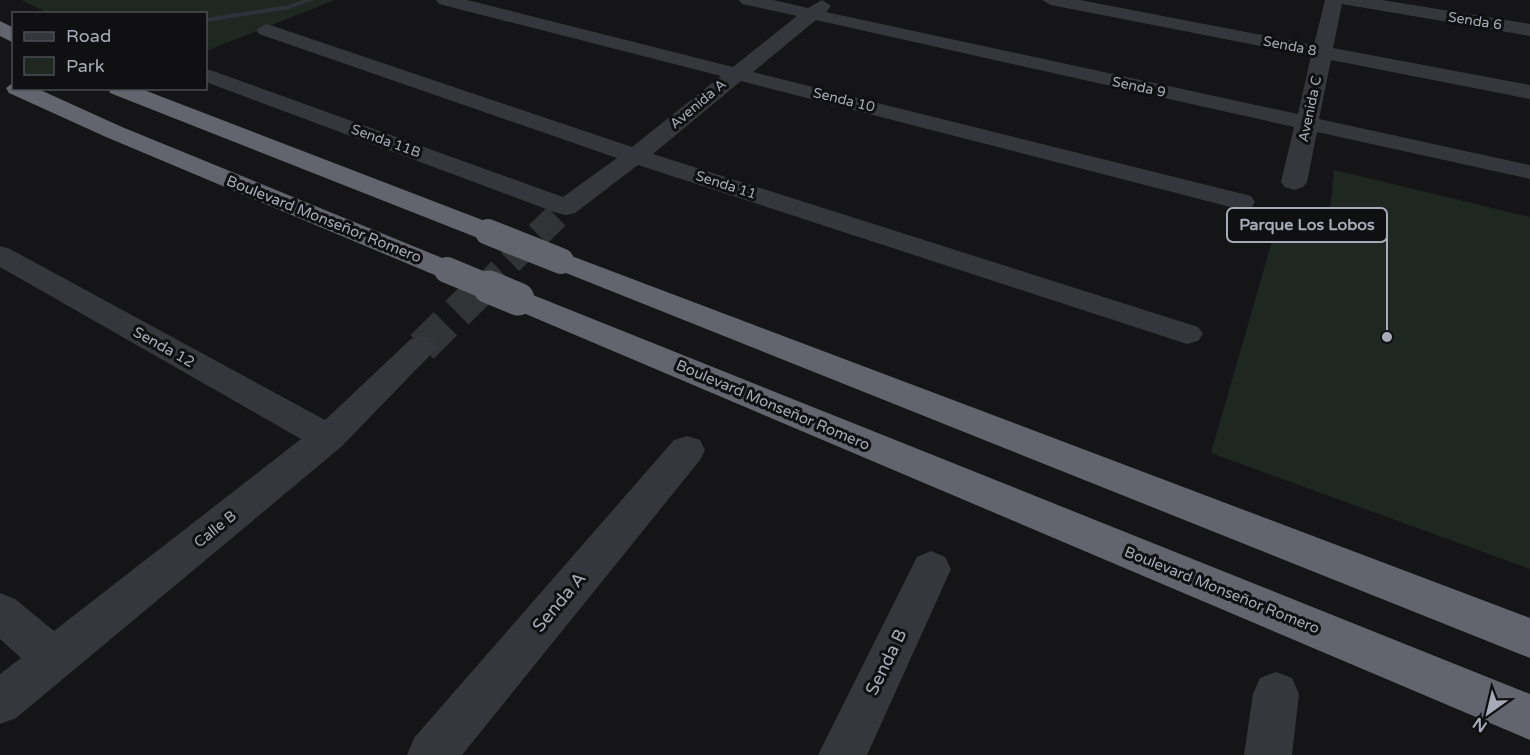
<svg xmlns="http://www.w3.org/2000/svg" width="1530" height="755" font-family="'Varela Round',sans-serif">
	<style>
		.green { fill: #1f2721 }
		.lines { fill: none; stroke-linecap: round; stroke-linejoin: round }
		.stream { fill: #2c333b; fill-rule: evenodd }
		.street-tunnel-far1 { stroke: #323337; stroke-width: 26; stroke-dasharray: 26 13; stroke-linecap: butt }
		.street-tunnel { stroke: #323337; stroke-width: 33; stroke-dasharray: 33 16; stroke-linecap: butt }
		.street { fill: #36373c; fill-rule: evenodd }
		.highway { fill: #62656d; fill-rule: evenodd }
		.highway-bridge-far1 { stroke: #62656d; stroke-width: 26 }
		.highway-bridge { stroke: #62656d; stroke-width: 33 }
		.labels { text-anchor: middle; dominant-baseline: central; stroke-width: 6; stroke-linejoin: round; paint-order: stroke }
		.far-street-label { font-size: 14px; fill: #a7abb7; stroke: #101012 }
		.street-label { font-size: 15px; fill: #a7abb7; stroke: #101012 }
		.near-street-label { font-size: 18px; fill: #a7abb7; stroke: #101012 }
		.leader { fill: none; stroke: #a7abb7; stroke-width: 2 }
		.callout-dot { fill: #a7abb7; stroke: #101012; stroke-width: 2 }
		.callout { fill: #101012; stroke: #a7abb7; stroke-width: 2 }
		.callout-label { font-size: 16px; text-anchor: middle; font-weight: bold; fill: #a7abb7 }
	</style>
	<rect width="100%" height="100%" fill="#151517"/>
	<g class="green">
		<polygon points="21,0 335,0 206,51 206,14 48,13"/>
		<polygon points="1334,170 1530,217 1530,569 1211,453 1281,210 1329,221"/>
	</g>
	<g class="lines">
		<polygon class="stream" points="303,0 313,0 289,9 206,22 206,18 288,5"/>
		<polyline class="street-tunnel-far1" points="482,289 566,207"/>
		<polyline class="street-tunnel" points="422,347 483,287"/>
		<g class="street">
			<polygon points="436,0 467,0 733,67 797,16 742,4 739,0 773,0 808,8 822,0 831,6 826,12 1298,114 1311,56 1051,5 1042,0 1080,0 1314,45 1325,0 1382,0 1530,24 1530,36 1342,4 1333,48 1530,85 1530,99 1331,60 1319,119 1530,165 1530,179 1317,132 1307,182 1303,187 1294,190 1285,187 1281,182 1294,127 816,20 753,72 1251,196 1255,202 1251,208 1242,210 741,81 653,154 1198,327 1203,334 1198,341 1187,344 638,165 575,213 566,215 557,213 206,82 206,69 213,71 563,197 617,158 259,34 256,30 266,24 273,26 632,147 721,76 439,4"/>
			<polygon points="0,246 10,249 325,420 411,339 422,336 433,339 438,347 341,447 16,718 0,724 0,674 21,658 0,639 0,593 15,599 54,631 301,439 0,267"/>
			<polygon points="687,436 700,440 705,450 700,460 462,755 407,755 414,738 674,440"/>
			<polygon points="931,551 945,557 951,569 867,755 818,755 917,557"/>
			<polygon points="1276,672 1292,678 1299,694 1292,755 1244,755 1253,694 1260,678"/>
		</g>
		<g class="highway">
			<polygon points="0,21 14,28 14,43 0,36"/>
			<polygon points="14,82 14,88 36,88 122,127 457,264 461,270 457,276 447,279 437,276 106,137 9,93 6,88"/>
			<polygon points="108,88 139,88 498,226 502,232 498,238 488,240 478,238 110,93"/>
			<polygon points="561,252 1530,618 1530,658 551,267 547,261 551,255"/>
			<polygon points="518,289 1530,694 1530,740 507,306 503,299 507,292"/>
		</g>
		<g class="highway-bridge-far1">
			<polyline points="488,232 561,261"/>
			<polyline points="447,270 493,289"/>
		</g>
		<polyline class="highway-bridge" points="489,287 518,299"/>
	</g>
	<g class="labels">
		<g class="far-street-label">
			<text transform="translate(1475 21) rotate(9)">Senda 6</text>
			<text transform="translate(1290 46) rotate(11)">Senda 8</text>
			<text transform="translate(1139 87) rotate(12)">Senda 9</text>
			<text transform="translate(844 100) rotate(14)">Senda 10</text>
			<text transform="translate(698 104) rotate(-40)">Avenida A</text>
			<text transform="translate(1310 109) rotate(-78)">Avenida C</text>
			<text transform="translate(386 141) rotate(20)">Senda 11B</text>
			<text transform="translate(726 185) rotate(18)">Senda 11</text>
		</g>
		<g class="street-label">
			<text transform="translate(324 219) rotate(22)">Boulevard Monseñor Romero</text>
			<text transform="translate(164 347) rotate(29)">Senda 12</text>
			<text transform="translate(773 405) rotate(23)">Boulevard Monseñor Romero</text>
			<text transform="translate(215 529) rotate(-39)">Calle B</text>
			<text transform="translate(1222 590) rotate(22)">Boulevard Monseñor Romero</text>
		</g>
		<g class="near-street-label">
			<text transform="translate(559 602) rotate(-50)">Senda A</text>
			<text transform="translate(886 662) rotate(-64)">Senda B</text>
		</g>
	</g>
	<path class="leader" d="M1387 337L1387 225"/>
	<circle class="callout-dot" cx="1387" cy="337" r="6"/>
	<rect class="callout" x="1227" y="208" width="160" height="34" rx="6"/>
	<g class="callout-label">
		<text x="1307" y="230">Parque Los Lobos</text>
	</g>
	<rect x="12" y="12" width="195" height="78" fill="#101012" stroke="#4c4e54" stroke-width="1.5"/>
	<rect x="24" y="32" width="30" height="9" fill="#36373c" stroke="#4c4e54" stroke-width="1.5"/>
	<text x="66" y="42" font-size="18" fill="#a7abb7">Road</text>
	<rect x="24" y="57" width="30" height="18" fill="#1f2721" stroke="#4c4e54" stroke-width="1.5"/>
	<text x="66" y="72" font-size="18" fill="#a7abb7">Park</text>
	<g transform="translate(1488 713) rotate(214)" stroke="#101012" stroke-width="4.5" paint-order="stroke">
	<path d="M0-4.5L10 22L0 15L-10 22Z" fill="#a7abb7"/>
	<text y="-9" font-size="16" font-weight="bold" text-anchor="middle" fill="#a7abb7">N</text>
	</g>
</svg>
